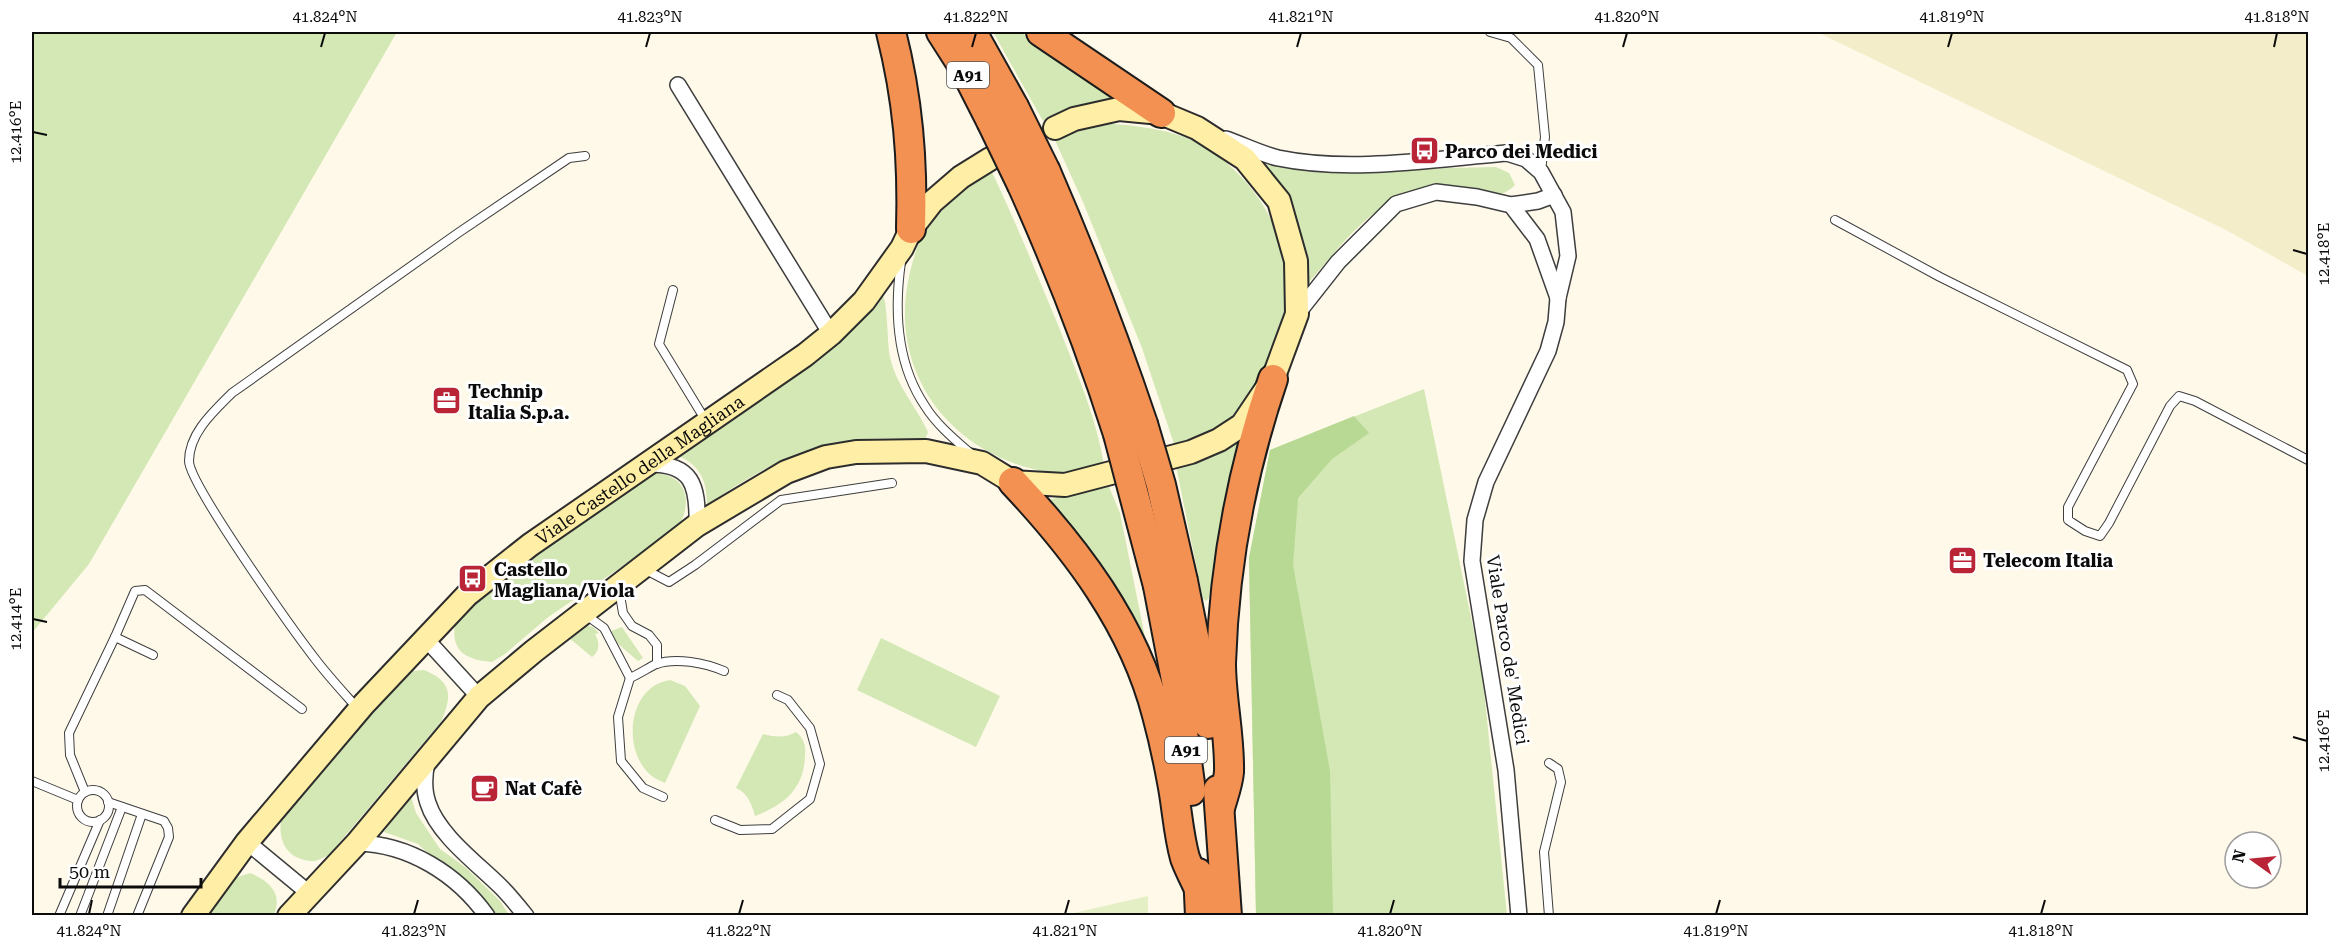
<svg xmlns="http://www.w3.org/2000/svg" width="2340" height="947" font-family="'Roboto Serif',serif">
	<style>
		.farmland { fill: #f4edca }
		.green { fill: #d3e8b4 }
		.forest { fill: #b7d994 }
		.pitch { fill: #e4efc6 }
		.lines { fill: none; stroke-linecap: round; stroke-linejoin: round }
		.lane-casing { stroke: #3e3e3e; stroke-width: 10 }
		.street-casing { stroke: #3e3e3e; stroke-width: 18 }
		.secondary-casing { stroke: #2d2d2d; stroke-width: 26 }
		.highway-casing { stroke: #1c1c1c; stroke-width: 32 }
		.lane { stroke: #fff; stroke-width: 8 }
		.street { stroke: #fff; stroke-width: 15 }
		.secondary { stroke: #ffeea5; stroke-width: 22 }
		.highway { stroke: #f39153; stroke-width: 28 }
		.highway-bridge-casing { stroke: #1c1c1c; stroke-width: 32; stroke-linecap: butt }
		.highway-bridge { stroke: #f39153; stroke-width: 28 }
		.ticks { fill: none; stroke: #0b0b0b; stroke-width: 2 }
		.labels { text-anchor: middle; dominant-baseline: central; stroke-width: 6; stroke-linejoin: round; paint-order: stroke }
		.shield { fill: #fff; stroke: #545454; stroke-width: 1.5 }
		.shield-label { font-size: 16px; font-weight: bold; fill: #0b0b0b }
		.poi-label { font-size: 18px; font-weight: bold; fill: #0b0b0b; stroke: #fff; text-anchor: start }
		.street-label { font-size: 18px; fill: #0b0b0b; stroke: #fff }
		.neatline { fill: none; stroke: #0b0b0b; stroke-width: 2 }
		.ticks-label { font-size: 15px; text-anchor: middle; fill: #0b0b0b }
	</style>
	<rect width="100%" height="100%" fill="#fff9e9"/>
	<polygon class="farmland" points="1817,32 2308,32 2308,276 2226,230"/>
	<g class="green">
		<polygon points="32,32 397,32 89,564 32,633"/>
		<polygon points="993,32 1021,32 1046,52 1113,98 1066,109 1043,121"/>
		<path d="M 1092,123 C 1125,124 1158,127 1190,139 C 1211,148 1229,164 1244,180 C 1294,236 1298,304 1266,370 C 1257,387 1244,408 1228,421 C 1218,429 1188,439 1174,444 L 1142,348 L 1083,202 L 1053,136 Z"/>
		<path d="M 1260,161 L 1317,171 L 1496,167 L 1509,173 L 1515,185 C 1496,204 1482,189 1460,186 C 1449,185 1433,186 1423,188 C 1372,201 1341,246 1308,283 L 1307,254 L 1296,219 Z"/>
		<path d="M 990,168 C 1015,220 1036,272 1058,325 C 1076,371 1096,416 1104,465 C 1083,470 1058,475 1037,470 C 944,449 887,366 910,272 C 915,253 920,234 931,217 C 945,196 969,183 990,168 Z"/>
		<path d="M 882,294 C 888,300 887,344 890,357 C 896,385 916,406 928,432 C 927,435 926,438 923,440 C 920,442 914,441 910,440 C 890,438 869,438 849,441 C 793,449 753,474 707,505 C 707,479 699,463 673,454 Z"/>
		<polygon points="1424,389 1482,671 1507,915 1256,916 1249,558 1270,450"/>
		<polygon points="1243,435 1232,469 1209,598 1206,601 1203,599 1175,461"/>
		<path d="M 655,473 C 659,474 665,474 669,476 C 692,485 689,515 675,530 L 547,618 L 505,654 L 492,662 C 486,661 478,661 472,658 C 449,650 451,625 463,609 L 644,474 Z"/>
		<polygon points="1107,482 1120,513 1151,667 1100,572 1049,500"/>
		<path d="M 584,625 L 593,627 L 599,633 L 595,634 C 600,643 600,651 592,657 L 568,637 Z"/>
		<polygon points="622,627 643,658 638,661 616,642 611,631"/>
		<polygon points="881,638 1000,696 976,747 857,690"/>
		<path d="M 424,670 C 453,682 452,696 441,722 L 329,855 C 324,857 316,862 311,861 C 283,859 275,834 284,811 L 398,680 L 410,671 Z"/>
		<path d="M 670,680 L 685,686 L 700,706 L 665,783 C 661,781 656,779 653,777 C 621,753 627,686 670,680 Z"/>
		<path d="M 796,732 C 804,738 806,746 805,756 C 804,789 784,805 755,816 C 752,805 748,793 736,788 L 763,734 C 774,737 786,738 796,732 Z"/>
		<polygon points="410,793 416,813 440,849 465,867 500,901 509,915 495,915 418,844 384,832"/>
		<path d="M 250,873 C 269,881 283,893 274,915 L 202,916 L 229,880 Z"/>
	</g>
	<polygon class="forest" points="1354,416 1369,433 1332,459 1298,498 1293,565 1330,771 1333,915 1256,915 1249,558 1270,450"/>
	<polygon class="pitch" points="1148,896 1148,915 1065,915"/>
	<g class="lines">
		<defs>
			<g id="lane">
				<polyline points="1490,32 1511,38 1538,65 1545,137 1541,171"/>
				<polyline points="1835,220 1940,277 2127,370 2133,384 2068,507 2068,520 2085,531 2100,536 2109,523 2170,406 2179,396 2195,401 2308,460"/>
				<path d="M 901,262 C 894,311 896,363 925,406 C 936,424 954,439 970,453"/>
				<polyline points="673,290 659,344 706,421"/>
				<polyline points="644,569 669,582 695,565 781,500 892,483"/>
				<polyline points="619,589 623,613 632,626 649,635 657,645 657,664"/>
				<polyline points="586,615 604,628 630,678"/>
				<polyline points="115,637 135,591 145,590 302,709"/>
				<path d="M 358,709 C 344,693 329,677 316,660 C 295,633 189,484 189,461 C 189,433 214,411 232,393 L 458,233 L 569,158 L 585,156"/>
				<polyline points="1549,763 1558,769 1561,782 1544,852 1549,916"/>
				<polyline points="32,781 78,800"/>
				<circle cx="93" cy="806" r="16"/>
				<polyline points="85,792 70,755 69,733 115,637 153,655"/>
				<path d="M 663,797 L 643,788 L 621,761 L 618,717 L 630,678 C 639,674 648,668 656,664 C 676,657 705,663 724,671"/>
				<polyline points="108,802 164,821 168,828 169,837 137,916"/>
				<polyline points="715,820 740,830 772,829 810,799 820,764 810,728 788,700 777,695"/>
				<polyline points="59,916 100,820"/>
				<polyline points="80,916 122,807"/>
				<polyline points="107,916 142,814"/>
			</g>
			<g id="street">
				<polyline points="678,85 831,334"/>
				<path d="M 1226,139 C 1243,145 1261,154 1278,158 C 1350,173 1434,159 1507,153 L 1526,159 L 1541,172 L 1563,212 L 1568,256 L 1558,298 L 1556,322 L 1548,351 L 1486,482 L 1475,520 L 1472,561 L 1506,770 L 1519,916"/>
				<polyline points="1511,205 1538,201 1554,195"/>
				<polyline points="1297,314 1338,262 1396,204 1436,192 1477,197 1511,205 1537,239 1558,298"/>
				<path d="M 647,464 C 693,463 698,486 697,525"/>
				<polyline points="425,638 479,697"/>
				<path d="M 427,762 C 424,776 423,789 428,803 C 438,835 478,864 501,887 C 510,896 518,906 526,916"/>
				<polyline points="247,842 310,894"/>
				<path d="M 357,843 C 409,844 457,874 487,916"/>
			</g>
			<g id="secondary">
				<path id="s1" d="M 193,916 L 247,842 L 364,704 L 467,595 L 530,545 L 805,355 L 831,334 L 864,301 L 902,248 L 911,229 L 932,202 L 961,177 L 990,159"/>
				<polyline points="289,916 357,843 479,697 534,651 697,525 786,472 826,457 856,452 926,451 982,463 1013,482 1065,485 1191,452 1219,440 1242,425 1273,379 1297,314 1296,261 1279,201 1245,159 1197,128 1161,113 1119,109 1074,119 1055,128"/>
			</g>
			<g id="highway">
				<path d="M 891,32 C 908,99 913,160 911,229"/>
				<polyline points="941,32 964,68 991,121"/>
				<polyline points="972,32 1014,107"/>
				<polyline points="1041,32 1161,113"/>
				<path d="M 1046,172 C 1082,255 1114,338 1143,424"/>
				<path d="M 1022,185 C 1059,267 1091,349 1118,434"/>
				<path d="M 1013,482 C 1076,549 1134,625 1157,715 C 1163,737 1168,760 1172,782 C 1177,807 1178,833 1185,858 C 1189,869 1195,880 1200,891"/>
				<polyline points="1183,581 1201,672 1208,724"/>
				<polyline points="1158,586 1176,680 1191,791"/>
				<polyline points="1218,790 1227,916"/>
				<path d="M 1220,808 C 1223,797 1228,784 1229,772 C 1230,736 1221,699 1221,663 C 1224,566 1242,470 1273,379"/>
				<polyline points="1198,873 1200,916"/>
			</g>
		</defs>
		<use href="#lane" class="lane-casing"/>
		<use href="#street" class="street-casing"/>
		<use href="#secondary" class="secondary-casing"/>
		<use href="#highway" class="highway-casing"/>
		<use href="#lane" class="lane"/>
		<use href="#street" class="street"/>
		<use href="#secondary" class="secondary"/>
		<use href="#highway" class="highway"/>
		<defs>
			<g id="highway-bridge">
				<polyline points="1014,107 1046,172"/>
				<polyline points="991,121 1022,185"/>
				<polyline points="1143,424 1161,485 1183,581"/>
				<polyline points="1118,434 1158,586"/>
			</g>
		</defs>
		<use href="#highway-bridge" class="highway-bridge-casing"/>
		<use href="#highway-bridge" class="highway-bridge"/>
	</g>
	<path class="ticks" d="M 321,47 L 325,33M 646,47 L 650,33M 972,47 L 976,33M 1297,47 L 1301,33M 1623,47 L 1627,33M 1948,47 L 1952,33M 2274,47 L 2277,33M 33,132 L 47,135M 2293,250 L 2307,254M 33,619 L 47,622M 2293,737 L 2307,741M 89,914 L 92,900M 414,914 L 418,900M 739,914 L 743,900M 1065,914 L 1069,900M 1390,914 L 1394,900M 1716,914 L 1720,900M 2041,914 L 2045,900"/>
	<defs>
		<symbol id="bus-square" viewBox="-11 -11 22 22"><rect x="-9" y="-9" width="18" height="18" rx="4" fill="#b92536" stroke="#fff"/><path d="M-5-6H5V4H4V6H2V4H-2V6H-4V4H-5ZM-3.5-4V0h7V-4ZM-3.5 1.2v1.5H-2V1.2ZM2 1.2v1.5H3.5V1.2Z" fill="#fff"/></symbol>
		<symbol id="office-square" viewBox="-11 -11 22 22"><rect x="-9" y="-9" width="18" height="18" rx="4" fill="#b92536" stroke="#fff"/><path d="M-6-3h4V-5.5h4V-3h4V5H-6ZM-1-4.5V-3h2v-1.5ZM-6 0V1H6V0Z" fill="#fff"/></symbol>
		<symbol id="cafe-square" viewBox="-11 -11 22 22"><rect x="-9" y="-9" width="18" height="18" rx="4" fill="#b92536" stroke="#fff"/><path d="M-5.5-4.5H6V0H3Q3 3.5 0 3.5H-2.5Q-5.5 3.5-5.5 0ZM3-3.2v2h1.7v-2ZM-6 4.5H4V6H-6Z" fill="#fff"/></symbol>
	</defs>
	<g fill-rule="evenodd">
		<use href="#bus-square" x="1408" y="134" width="33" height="33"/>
		<use href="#office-square" x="430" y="384" width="33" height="33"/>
		<use href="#office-square" x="1946" y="544" width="33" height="33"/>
		<use href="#bus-square" x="456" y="562" width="33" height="33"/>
		<use href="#cafe-square" x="468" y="772" width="33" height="33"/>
	</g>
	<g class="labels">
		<g class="shield">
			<rect x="947" y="62" width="42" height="26" rx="4.5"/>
			<rect x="1165" y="737" width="42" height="26" rx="4.5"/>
		</g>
		<g class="shield-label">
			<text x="968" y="75">A91</text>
			<text x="1186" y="750">A91</text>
		</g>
		<g class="poi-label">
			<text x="1445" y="151">Parco dei Medici</text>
			<text x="468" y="391">Technip<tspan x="468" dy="21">Italia S.p.a.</tspan></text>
			<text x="1983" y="560">Telecom Italia</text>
			<text x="494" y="569">Castello<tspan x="494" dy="21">Magliana/Viola</tspan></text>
			<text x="505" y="788">Nat Cafè</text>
		</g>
		<g class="street-label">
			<text stroke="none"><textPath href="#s1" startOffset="636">Viale Castello della Magliana</textPath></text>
			<text transform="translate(1508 650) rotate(81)">Viale Parco de' Medici</text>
		</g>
	</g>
	<rect width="2340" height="947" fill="none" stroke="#ffffff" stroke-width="66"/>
	<g transform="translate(2253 860) rotate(285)"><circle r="28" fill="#ffffff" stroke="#9d9d9d" stroke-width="1.5"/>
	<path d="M0-4.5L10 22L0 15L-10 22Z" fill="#b92536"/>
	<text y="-9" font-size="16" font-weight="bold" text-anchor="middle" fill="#0b0b0b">N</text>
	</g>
	<path d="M60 878v9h141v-9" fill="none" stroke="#0b0b0b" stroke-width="3"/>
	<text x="69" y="878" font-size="18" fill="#0b0b0b" stroke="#ffffff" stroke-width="4.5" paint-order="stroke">50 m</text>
	<rect x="33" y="33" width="2274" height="881" class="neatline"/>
	<g class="ticks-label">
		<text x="325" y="22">41.824°N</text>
		<text x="650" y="22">41.823°N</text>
		<text x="976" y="22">41.822°N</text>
		<text x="1301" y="22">41.821°N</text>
		<text x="1627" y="22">41.820°N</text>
		<text x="1952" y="22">41.819°N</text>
		<text x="2277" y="22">41.818°N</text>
		<text transform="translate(16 132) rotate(-90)" y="5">12.416°E</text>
		<text transform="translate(2324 254) rotate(-90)" y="5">12.418°E</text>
		<text transform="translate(16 619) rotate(-90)" y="5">12.414°E</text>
		<text transform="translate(2324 741) rotate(-90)" y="5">12.416°E</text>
		<text x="89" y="936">41.824°N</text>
		<text x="414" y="936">41.823°N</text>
		<text x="739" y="936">41.822°N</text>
		<text x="1065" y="936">41.821°N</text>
		<text x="1390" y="936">41.820°N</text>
		<text x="1716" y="936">41.819°N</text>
		<text x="2041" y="936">41.818°N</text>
	</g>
</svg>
